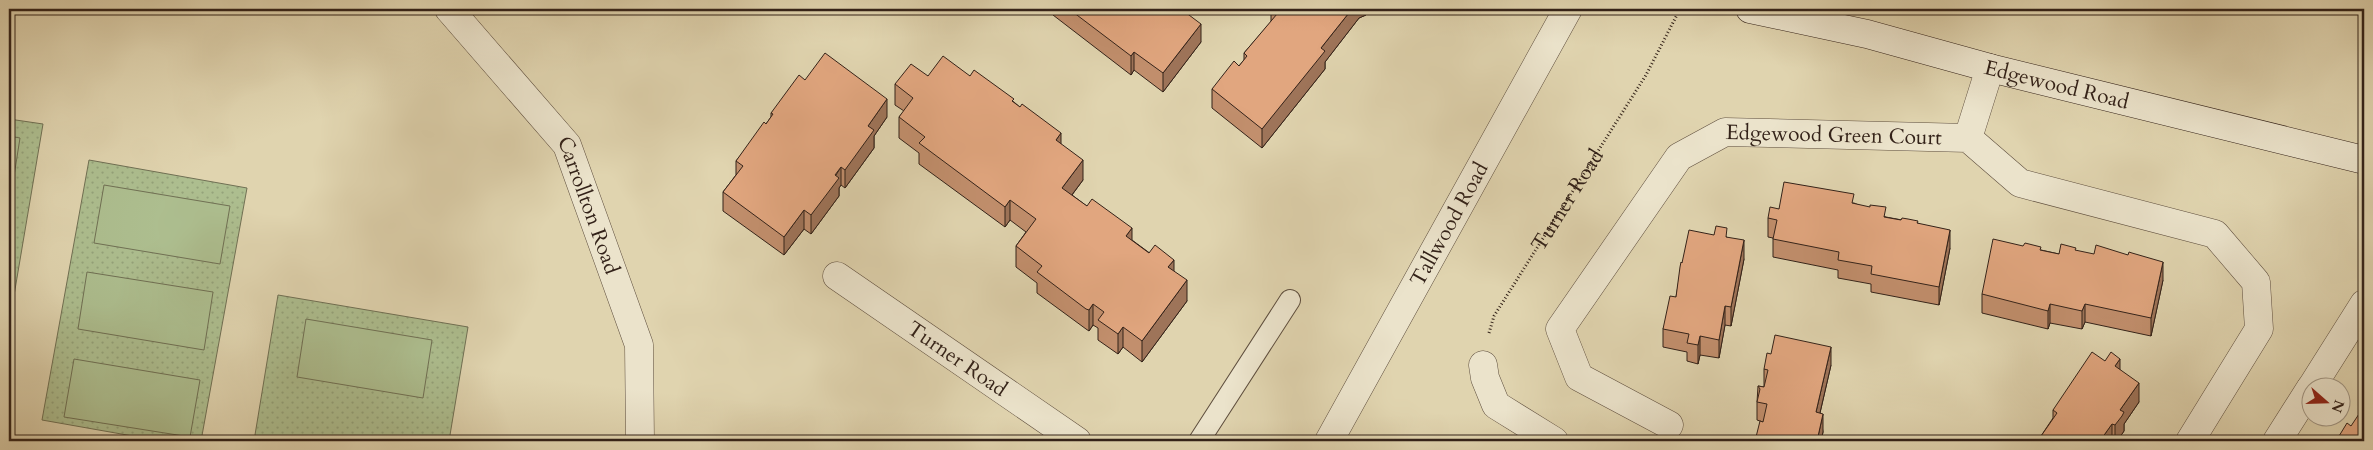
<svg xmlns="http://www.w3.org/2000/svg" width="2373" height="450" font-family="Cardo,serif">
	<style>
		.park { fill: url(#park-dots); stroke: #707054 }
		.garden { fill: #adbe8f; stroke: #707054 }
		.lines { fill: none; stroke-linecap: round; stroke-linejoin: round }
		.lane-casing { stroke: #5e4e3e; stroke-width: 22 }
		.street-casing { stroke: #5e4e3e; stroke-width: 29 }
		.secondary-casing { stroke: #332219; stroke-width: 29 }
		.path { stroke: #332219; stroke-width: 3; stroke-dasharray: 1 2.5; stroke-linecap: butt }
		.lane { stroke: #ebe3cb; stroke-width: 20 }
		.street { stroke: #ebe3cb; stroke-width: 28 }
		.secondary { stroke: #ebe3cb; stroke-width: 28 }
		.wall { fill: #c28f6d; stroke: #332219 }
		.shaded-wall { fill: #9e7459; stroke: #332219 }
		.building { fill: #e1a67f; stroke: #332219 }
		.labels { text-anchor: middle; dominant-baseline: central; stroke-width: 4; stroke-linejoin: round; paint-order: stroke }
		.street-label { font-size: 21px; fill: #332219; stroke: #ebe3cb }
	</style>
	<defs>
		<pattern id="park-dots" width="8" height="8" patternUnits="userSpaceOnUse" patternTransform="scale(1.25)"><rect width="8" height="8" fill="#adbe8f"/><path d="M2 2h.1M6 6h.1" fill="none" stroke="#95a37b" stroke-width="1.8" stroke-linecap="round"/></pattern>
	</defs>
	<rect width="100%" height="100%" fill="#e0d4af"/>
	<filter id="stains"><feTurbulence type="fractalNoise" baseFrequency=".004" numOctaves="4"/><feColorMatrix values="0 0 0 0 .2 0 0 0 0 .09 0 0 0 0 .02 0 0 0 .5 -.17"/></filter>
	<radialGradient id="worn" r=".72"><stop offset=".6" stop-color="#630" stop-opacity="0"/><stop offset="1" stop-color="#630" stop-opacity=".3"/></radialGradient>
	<g class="park">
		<polygon points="9,119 43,124 9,325"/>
		<polygon points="89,160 247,188 201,441 161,441 42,420"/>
		<polygon points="278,295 468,327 449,441 254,441"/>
	</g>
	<g class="garden">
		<polygon points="9,136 20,138 11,195 9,195"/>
		<polygon points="104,185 230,206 220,264 94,243"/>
		<polygon points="87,272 213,292 204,350 78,329"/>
		<polygon points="306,319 432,340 423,398 297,377"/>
		<polygon points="74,359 200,380 190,437 64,417"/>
	</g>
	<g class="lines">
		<defs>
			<polyline id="lane" points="1199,441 1290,300"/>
			<g id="street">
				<path id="s2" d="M 449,9 L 567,145 L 639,345 L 640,441"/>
				<polyline points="1968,138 1990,68"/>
				<path id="s3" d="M 837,276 L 1077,441"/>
				<polyline points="1483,365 1485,378 1496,405 1554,441"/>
				<polyline points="2311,388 2364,304"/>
				<path id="s4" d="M 1669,425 L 1579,377 L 1560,329 L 1679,157 L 1725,132 L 1968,138 L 2020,183 L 2215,234 L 2256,282 L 2259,329 L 2190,441"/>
				<path id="s5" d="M 1329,441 L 1568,9"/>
				<polyline points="2277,441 2310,389"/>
			</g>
			<g id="secondary">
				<path id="s6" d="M 1750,9 L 1867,34 L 1990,68 L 2364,160"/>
			</g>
		</defs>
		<use href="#lane" class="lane-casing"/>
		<use href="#street" class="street-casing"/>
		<use href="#secondary" class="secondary-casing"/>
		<path class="path" id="s1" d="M 1489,333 L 1494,316 L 1646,75 L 1680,9"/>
		<use href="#lane" class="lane"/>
		<use href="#street" class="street"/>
		<use href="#secondary" class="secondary"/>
	</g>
	<g class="wall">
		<polygon points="1053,9 1181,9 1201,42 1163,92 1134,70 1131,75 1053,15"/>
		<polygon points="1271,9 1371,9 1366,15 1359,18 1325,62 1325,69 1262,148 1212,108 1212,89 1239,66 1244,60 1244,53 1271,22"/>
		<polygon points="928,76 970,76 1014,102 1061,144 1083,180 1072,195 1132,240 1174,271 1187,301 1142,362 1123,347 1118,354 1098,340 1098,328 1093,325 1089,331 1086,329 1037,293 1037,283 1016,267 1016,246 1026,232 1010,220 1005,227 919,164 919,153 899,138 899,117 904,111 895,105 895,84"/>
		<polygon points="805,80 887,117 874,136 874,148 845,188 841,185 839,188 839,196 811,234 804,229 784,255 723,211 723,192 736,175 736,161 766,124 771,117 771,113"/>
		<polygon points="1854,203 1886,217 1918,223 1950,248 1939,305 1871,292 1871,284 1838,278 1838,270 1773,257 1773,238 1768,237 1768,218 1779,209"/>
		<polygon points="1714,235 1727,237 1744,259 1731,326 1725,325 1719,358 1700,355 1698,364 1687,361 1687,352 1663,347 1663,329 1676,297 1682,263"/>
		<polygon points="2041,250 2059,254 2076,251 2163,280 2151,336 2085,322 2082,329 2050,323 2048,329 1982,313 1982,294"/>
		<polygon points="2105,361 2120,370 2139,402 2124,424 2124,431 2117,441 2032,441 2039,439 2053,418 2053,410"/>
		<polygon points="1831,365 1820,413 1823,432 1821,441 1756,441 1756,437 1763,422 1757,420 1757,402 1758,386 1764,387 1764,369"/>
	</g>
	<g class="shaded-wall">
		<polygon points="1352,9 1371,9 1366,15 1359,18 1325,62 1325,69 1262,148 1262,129 1321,48"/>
		<polygon points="1201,24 1201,42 1163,92 1163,73"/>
		<polygon points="1134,52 1134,70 1131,75 1131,56"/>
		<polygon points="887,99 887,117 874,136 874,148 845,188 845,170 868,126"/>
		<polygon points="1061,133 1061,154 1056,140"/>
		<polygon points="1083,160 1083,180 1062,208 1062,188"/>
		<polygon points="841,167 841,185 839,188 839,196 811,234 811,215"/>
		<polygon points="1010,200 1010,220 1005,227 1005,207"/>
		<polygon points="804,210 804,229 784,255 784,237"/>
		<polygon points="1132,228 1132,249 1126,236"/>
		<polygon points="1950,230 1950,248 1939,305 1939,287"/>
		<polygon points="1744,240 1744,259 1731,326 1731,307"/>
		<polygon points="1174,260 1174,280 1168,267"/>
		<polygon points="2163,262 2163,280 2151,336 2151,318"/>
		<polygon points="1187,280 1187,301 1142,362 1142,341"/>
		<polygon points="1093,304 1093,325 1089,331 1089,310"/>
		<polygon points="2050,304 2050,323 2048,329 2048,311"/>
		<polygon points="2085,304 2085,322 2082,329 2082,311"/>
		<polygon points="1725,306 1725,325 1719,358 1719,340"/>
		<polygon points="1123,327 1123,347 1118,354 1118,334"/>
		<polygon points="1700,336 1700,355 1698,364 1698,345"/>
		<polygon points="1831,347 1831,365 1816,430 1816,412"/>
		<polygon points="2120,359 2120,377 2115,366"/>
		<polygon points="2139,383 2139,402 2124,424 2124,431 2122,434 2117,441 2115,441 2115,425 2120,410"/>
		<polygon points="1823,414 1823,432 1821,441 1817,441"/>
		<polygon points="2112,424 2112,441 2102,441 2102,438"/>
	</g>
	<g class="building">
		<polygon points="1069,9 1181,9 1201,24 1163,73 1134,52 1131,56"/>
		<polygon points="1271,9 1352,9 1321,48 1325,51 1262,129 1212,89 1234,61 1239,66 1247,56 1244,53 1277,14"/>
		<polygon points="825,53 887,99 868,126 874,130 845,170 841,167 835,175 839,178 811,215 804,210 784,237 723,192 743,166 736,161 764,122 766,124 773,114 771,113 799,75 805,80"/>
		<polygon points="943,56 970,76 974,70 1014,99 1012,101 1020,107 1022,104 1061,133 1056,140 1083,160 1062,188 1087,206 1092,199 1132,228 1126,236 1149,253 1155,245 1174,260 1168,267 1187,280 1142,341 1123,327 1118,334 1098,320 1104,312 1093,304 1089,310 1086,309 1037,272 1042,266 1016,246 1036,219 1010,200 1005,207 919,143 925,137 899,117 913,98 895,84 911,64 928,76"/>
		<polygon points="1784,182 1854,194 1852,203 1870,207 1870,205 1886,207 1884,217 1901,220 1902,218 1908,219 1918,221 1917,223 1950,230 1939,287 1871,274 1872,266 1838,260 1839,252 1773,239 1777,220 1768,218 1770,207 1779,209"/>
		<polygon points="1716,226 1727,228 1726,237 1744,240 1731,307 1725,306 1719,340 1700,336 1698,345 1687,343 1689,334 1663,329 1670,296 1676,297 1680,267 1681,262 1682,263 1689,230 1714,235"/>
		<polygon points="1993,239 2023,246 2025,243 2041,247 2040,250 2059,254 2061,244 2076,248 2075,250 2094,254 2096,245 2128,255 2129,252 2132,253 2163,262 2151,318 2085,304 2082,311 2050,304 2048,311 1982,294"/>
		<polygon points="1775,335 1831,347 1816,412 1823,414 1817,441 1758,441 1759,438 1756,437 1760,421 1763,422 1767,404 1757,402 1760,389 1758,386 1764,387 1768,370 1764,369 1767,353 1771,354"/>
		<polygon points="2092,352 2105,361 2111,352 2120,359 2115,366 2139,383 2120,410 2124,412 2122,416 2115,425 2112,424 2102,438 2107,441 2032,441 2035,437 2039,439 2057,413 2053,410"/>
		<polygon points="2361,411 2364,413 2364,441 2336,441 2347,423 2351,426"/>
		<polygon points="1917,436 1926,441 1914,441"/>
	</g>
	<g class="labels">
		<g class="street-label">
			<text stroke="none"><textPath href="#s6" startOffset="316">Edgewood Road</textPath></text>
			<text stroke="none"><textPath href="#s4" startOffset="524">Edgewood Green Court</textPath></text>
			<text stroke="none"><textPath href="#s1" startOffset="155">Turner Road</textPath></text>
			<text stroke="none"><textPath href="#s2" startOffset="244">Carrollton Road</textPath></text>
			<text stroke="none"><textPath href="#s5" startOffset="248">Tallwood Road</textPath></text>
			<text stroke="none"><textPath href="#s3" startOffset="146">Turner Road</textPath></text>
		</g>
	</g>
	<rect width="2373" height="450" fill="none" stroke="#e0d4af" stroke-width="30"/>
	<rect x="10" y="10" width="2353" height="430" fill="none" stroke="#332219" stroke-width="2.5"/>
	<rect x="15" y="15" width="2343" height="420" fill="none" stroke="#332219"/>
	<g transform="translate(2326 402) rotate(110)"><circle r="24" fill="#ebe3cb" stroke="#a19684"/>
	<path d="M0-4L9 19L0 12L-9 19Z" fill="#8f2418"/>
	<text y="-8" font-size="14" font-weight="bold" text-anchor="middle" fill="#332219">N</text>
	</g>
	<rect width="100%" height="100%" filter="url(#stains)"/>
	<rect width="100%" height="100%" fill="url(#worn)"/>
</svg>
